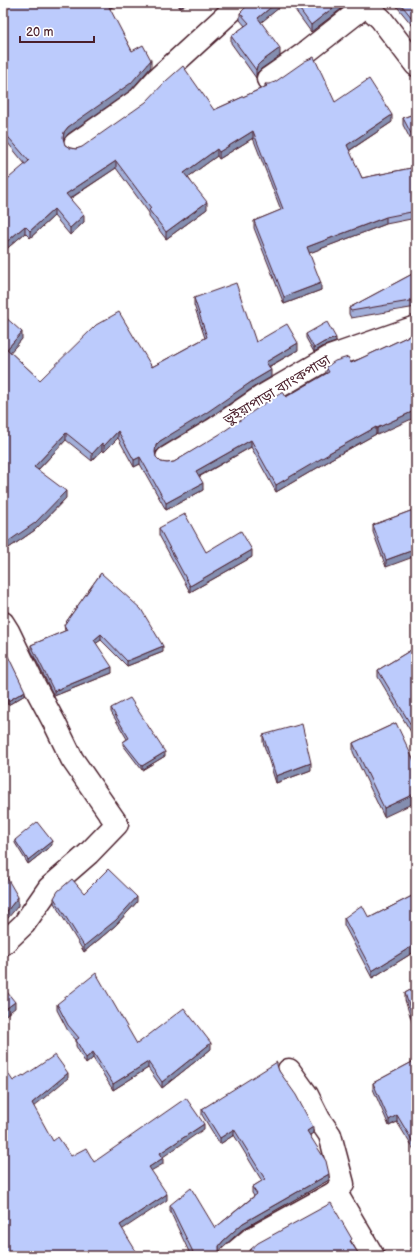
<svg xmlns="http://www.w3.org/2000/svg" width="419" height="1259" font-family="'Balsamiq Sans','Noto Sans Bengali',sans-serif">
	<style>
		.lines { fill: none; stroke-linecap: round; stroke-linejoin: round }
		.minor-casing { stroke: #4a1f2b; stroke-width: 25 }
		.minor { stroke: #fff; stroke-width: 22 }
		.wall { fill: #a2afd9; stroke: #4a1f2b }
		.shaded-wall { fill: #848eb0; stroke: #4a1f2b }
		.building { fill: #bccbfc; stroke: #4a1f2b }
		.labels { text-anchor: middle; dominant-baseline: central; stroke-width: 4; stroke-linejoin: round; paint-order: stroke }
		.street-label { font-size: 14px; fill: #4a1f2b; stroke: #fff }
	</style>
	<rect width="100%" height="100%" fill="#fff"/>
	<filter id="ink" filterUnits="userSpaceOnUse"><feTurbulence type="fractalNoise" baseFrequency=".025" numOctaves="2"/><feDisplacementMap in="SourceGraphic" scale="8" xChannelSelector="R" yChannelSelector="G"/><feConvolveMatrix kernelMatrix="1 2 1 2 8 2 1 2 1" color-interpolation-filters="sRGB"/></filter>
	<g filter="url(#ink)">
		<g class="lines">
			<defs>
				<g id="minor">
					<polyline points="364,3 381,19 416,65"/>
					<polyline points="268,79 304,54 369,3"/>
					<polyline points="75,144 139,99 157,79 240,3"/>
					<polyline points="167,458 213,430 261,397 330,357 416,327"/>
					<polyline points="3,623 8,631 32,681 55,724 72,759 117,824 88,854 49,888 24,924 3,944"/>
					<polyline points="289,1070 307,1095 319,1119 330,1135 343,1184 334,1193"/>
					<polyline points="231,1256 251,1239 334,1193 339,1198 373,1256"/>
				</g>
			</defs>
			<use href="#minor" class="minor-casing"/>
			<use href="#minor" class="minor"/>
		</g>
		<g class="wall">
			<polygon points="3,3 119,3 109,9 132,51 151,67 131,90 68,134 63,140 65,145 70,148 76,149 214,110 265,87 265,84 335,102 392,122 349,151 362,178 416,167 416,218 386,224 309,253 321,290 284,304 254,228 254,221 281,210 253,138 219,159 217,156 188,177 207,209 166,239 149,217 149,213 116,168 70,199 84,222 70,235 54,216 30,238 25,233 3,252 25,164 3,137"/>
			<polygon points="177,3 189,3 180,8"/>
			<polygon points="250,3 285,3 261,22 280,56 261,69 257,73 256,78 231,43 231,36 245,26 240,20 240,13"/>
			<polygon points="290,3 349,3 311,32"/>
			<polygon points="394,3 416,3 416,30"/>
			<polygon points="416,113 416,150 403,125 403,118"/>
			<polygon points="416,272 416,307 351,318 349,314 349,308"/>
			<polygon points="194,298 256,342 298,350 269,367 271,377 254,387 206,420 160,448 156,452 155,455 156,457 161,462 167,463 174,462 326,373 326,367 351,363 411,335 377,435 376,434 329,460 329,461 276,492 251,447 199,477 203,490 166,510 140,464 134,467 118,438 104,452 102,450 92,461 66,440 38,470 66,498 35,530 3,552 3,315 22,339 10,352 40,380 152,367 205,338 194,305"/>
			<polygon points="306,334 336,342 324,346 314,352 306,338"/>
			<polygon points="416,509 386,567 373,532 373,525"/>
			<polygon points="159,528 206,552 252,557 190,592 159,535"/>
			<polygon points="101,573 163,652 127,666 101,640 96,643 112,673 54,696 31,650 31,645 65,631 64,625"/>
			<polygon points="416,647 416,729 411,732 378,677 378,670"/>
			<polygon points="3,658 25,695 8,705 3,696"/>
			<polygon points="111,708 165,756 142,770 123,745 123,742 127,739 111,712"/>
			<polygon points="396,723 384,817 353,752 353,743"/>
			<polygon points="263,735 311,770 276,783 263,742"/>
			<polygon points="15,840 52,845 28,864 15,843"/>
			<polygon points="84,893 137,902 116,925 84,952 54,903 54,898"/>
			<polygon points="416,894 416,955 414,952 372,978 344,925 344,918 369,918"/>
			<polygon points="416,987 416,1028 414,1028 405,1000 405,993"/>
			<polygon points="57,1004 137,1044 211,1049 162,1088 148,1068 113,1090 93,1058 86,1064 76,1046 76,1040 68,1031 57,1010"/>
			<polygon points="416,1060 416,1153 397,1122 389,1126 373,1089 373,1083"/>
			<polygon points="277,1066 279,1071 313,1133 310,1135 329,1180 243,1229 223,1247 219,1252 190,1254 170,1211 170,1205 215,1228 254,1196 252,1193 252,1187 262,1181 234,1135 220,1144 202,1115 202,1109"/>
		</g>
		<g class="shaded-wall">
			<polygon points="107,3 119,3 107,10"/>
			<polygon points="180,3 189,3 180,8"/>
			<polygon points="276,3 285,3 258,25 258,18"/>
			<polygon points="339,3 349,3 311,32 311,25"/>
			<polygon points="280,48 280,56 261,69 257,73 256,78 256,70 257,66 261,62"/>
			<polygon points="151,60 151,67 131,90 68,134 64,139 63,145 63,138 64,132 68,127"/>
			<polygon points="392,115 392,122 347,152 347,145"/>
			<polygon points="253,131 253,138 219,159 219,152"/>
			<polygon points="217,149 217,156 184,180 184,173"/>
			<polygon points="116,161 116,168 66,201 66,194"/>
			<polygon points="207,202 207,209 166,239 166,232"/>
			<polygon points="54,209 54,216 30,238 30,231"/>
			<polygon points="84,215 84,222 70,235 70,228"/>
			<polygon points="386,217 386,224 307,254 307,247"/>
			<polygon points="25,226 25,233 3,252 3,245"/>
			<polygon points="321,283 321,290 284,304 284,297"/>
			<polygon points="22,332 22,339 7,356 7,349"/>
			<polygon points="336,338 336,342 324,346 314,352 314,348 324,342"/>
			<polygon points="298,343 298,350 266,368 266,362"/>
			<polygon points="271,370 271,377 254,387 206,420 160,448 156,452 155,459 155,452 156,445 160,441 254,380"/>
			<polygon points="416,410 416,417 377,435 377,428"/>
			<polygon points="376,427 376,434 329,460 329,461 276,492 276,485 329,453"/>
			<polygon points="118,431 118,438 104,452 104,446"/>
			<polygon points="66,433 66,440 34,474 34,467"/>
			<polygon points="251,440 251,447 196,478 196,471"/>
			<polygon points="102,443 102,450 92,461 92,454"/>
			<polygon points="140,457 140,464 134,467 134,460"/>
			<polygon points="203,483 203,490 166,510 166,503"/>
			<polygon points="66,491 66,498 35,530 3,552 3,545"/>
			<polygon points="416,549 416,556 386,567 386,560"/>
			<polygon points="252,550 252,557 190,592 190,586"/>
			<polygon points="101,634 101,640 94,645 94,640"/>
			<polygon points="163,646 163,652 127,666 127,661"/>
			<polygon points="112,667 112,673 54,696 54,691"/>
			<polygon points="25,691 25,695 8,705 8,701"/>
			<polygon points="416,722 416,729 411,732 411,725"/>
			<polygon points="165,752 165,756 142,770 142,766"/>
			<polygon points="311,763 311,770 276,783 276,776"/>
			<polygon points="416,793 416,802 384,817 384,808"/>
			<polygon points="52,841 52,845 28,864 28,860"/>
			<polygon points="18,897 18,906 3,924 3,916"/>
			<polygon points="137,897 137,902 116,925 84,952 84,946"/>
			<polygon points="414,945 414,952 372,978 372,971"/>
			<polygon points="15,1002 15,1008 3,1017 3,1011"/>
			<polygon points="416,1020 416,1028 414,1028 414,1021"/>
			<polygon points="211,1043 211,1049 162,1088 162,1082"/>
			<polygon points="93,1052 93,1058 86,1064 86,1058"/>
			<polygon points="148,1062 148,1068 113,1090 113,1084"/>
			<polygon points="68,1073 68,1078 32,1108 32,1103"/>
			<polygon points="397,1115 397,1122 389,1126 389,1120"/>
			<polygon points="204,1124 204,1129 160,1159 160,1153"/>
			<polygon points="313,1127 313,1133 307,1137 307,1131"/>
			<polygon points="234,1129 234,1135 220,1144 220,1138"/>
			<polygon points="163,1158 163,1164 149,1172 149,1167"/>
			<polygon points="329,1174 329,1180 243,1229 223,1247 219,1252 219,1256 219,1246 223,1241 243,1223"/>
			<polygon points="167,1194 167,1200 120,1231 120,1225"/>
		</g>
		<g class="building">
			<polygon points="3,3 107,3 132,51 143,45 151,60 131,83 68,127 64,132 63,138 65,145 70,148 76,149 82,147 146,102 166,81 183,66 214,110 267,86 265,84 269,84 275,82 305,61 314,57 335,102 369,79 392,115 347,145 362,178 416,167 416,211 386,217 307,247 321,283 284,297 254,221 283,209 253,131 219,152 217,149 184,173 207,202 166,232 149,210 151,208 116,161 66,194 84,215 70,228 54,209 30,231 25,226 3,245 3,183 29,161 3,131"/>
			<polygon points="250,3 276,3 258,18 280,48 261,62 257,66 256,70 231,36 249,23 240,13"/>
			<polygon points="295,3 339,3 311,25"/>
			<polygon points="400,3 416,3 416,23"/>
			<polygon points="416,113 416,143 403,118"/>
			<polygon points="416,272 416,300 351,311 349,308"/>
			<polygon points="236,283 256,342 287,324 298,343 266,362 271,370 254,380 206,413 160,441 156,445 155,452 156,457 161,462 167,463 174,462 220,434 268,401 283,392 286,397 329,372 326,367 335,361 348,357 351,363 411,335 416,347 416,410 377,428 376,427 329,453 329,454 276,485 251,440 196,471 203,483 166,503 140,457 134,460 118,431 104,446 102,443 92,454 66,433 34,467 66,491 35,523 3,545 3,315 22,332 7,349 40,380 96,325 119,312 152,367 207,337 194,298"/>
			<polygon points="327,322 336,338 324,342 314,348 306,334"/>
			<polygon points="416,509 416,549 386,560 373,525"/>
			<polygon points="185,514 206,552 241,531 252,550 190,586 159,528"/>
			<polygon points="101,573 141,609 163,646 127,661 101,634 94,640 112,667 54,691 31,645 67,630 64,625"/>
			<polygon points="416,647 416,722 411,725 378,670"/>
			<polygon points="8,656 25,691 8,701 3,692 3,658"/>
			<polygon points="130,698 165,752 142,766 123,742 129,738 111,708"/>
			<polygon points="396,723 416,765 416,793 384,808 353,743"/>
			<polygon points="302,724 311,763 276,776 263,735"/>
			<polygon points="37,822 52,841 28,860 15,840"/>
			<polygon points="108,869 137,897 116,920 84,946 54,898 58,891 72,879 84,893"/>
			<polygon points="3,871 18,897 3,916"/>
			<polygon points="416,894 416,948 414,945 372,971 344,918 362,905 369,918"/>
			<polygon points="96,973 137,1044 184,1008 211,1043 162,1082 148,1062 113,1084 93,1052 86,1058 76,1040 79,1038 68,1025 57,1004"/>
			<polygon points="3,987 15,1002 3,1011"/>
			<polygon points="416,987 416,1020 414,1021 405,993"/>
			<polygon points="55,1055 68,1073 32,1103 53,1141 58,1137 71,1156 86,1148 94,1162 186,1098 204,1124 160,1153 163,1158 149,1167 167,1194 120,1225 139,1256 3,1256 3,1066 13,1081 23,1075 24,1076"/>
			<polygon points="416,1060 416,1147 397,1115 389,1120 373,1083"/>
			<polygon points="277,1062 277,1065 279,1071 296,1095 313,1127 307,1131 326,1161 329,1174 243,1223 223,1241 219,1246 219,1252 221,1256 188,1256 193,1252 170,1205 191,1188 215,1228 257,1194 252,1187 265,1179 234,1129 220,1138 202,1109"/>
			<polygon points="331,1203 352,1239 350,1241 360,1256 243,1256 258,1243"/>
		</g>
	</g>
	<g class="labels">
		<g class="street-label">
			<text transform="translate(277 390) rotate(-31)">ভুইয়াপাড়া ব্যাংকপাড়া</text>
		</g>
	</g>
	<rect width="419" height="1259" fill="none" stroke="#fff" stroke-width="16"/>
	<rect x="8" y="8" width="403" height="1243" fill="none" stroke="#4a1f2b" stroke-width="1.5" filter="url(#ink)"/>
	<path d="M20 36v6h74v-6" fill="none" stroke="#4a1f2b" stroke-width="2"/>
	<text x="26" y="36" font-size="12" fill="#4a1f2b" stroke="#ffffff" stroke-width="3" paint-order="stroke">20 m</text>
</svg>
